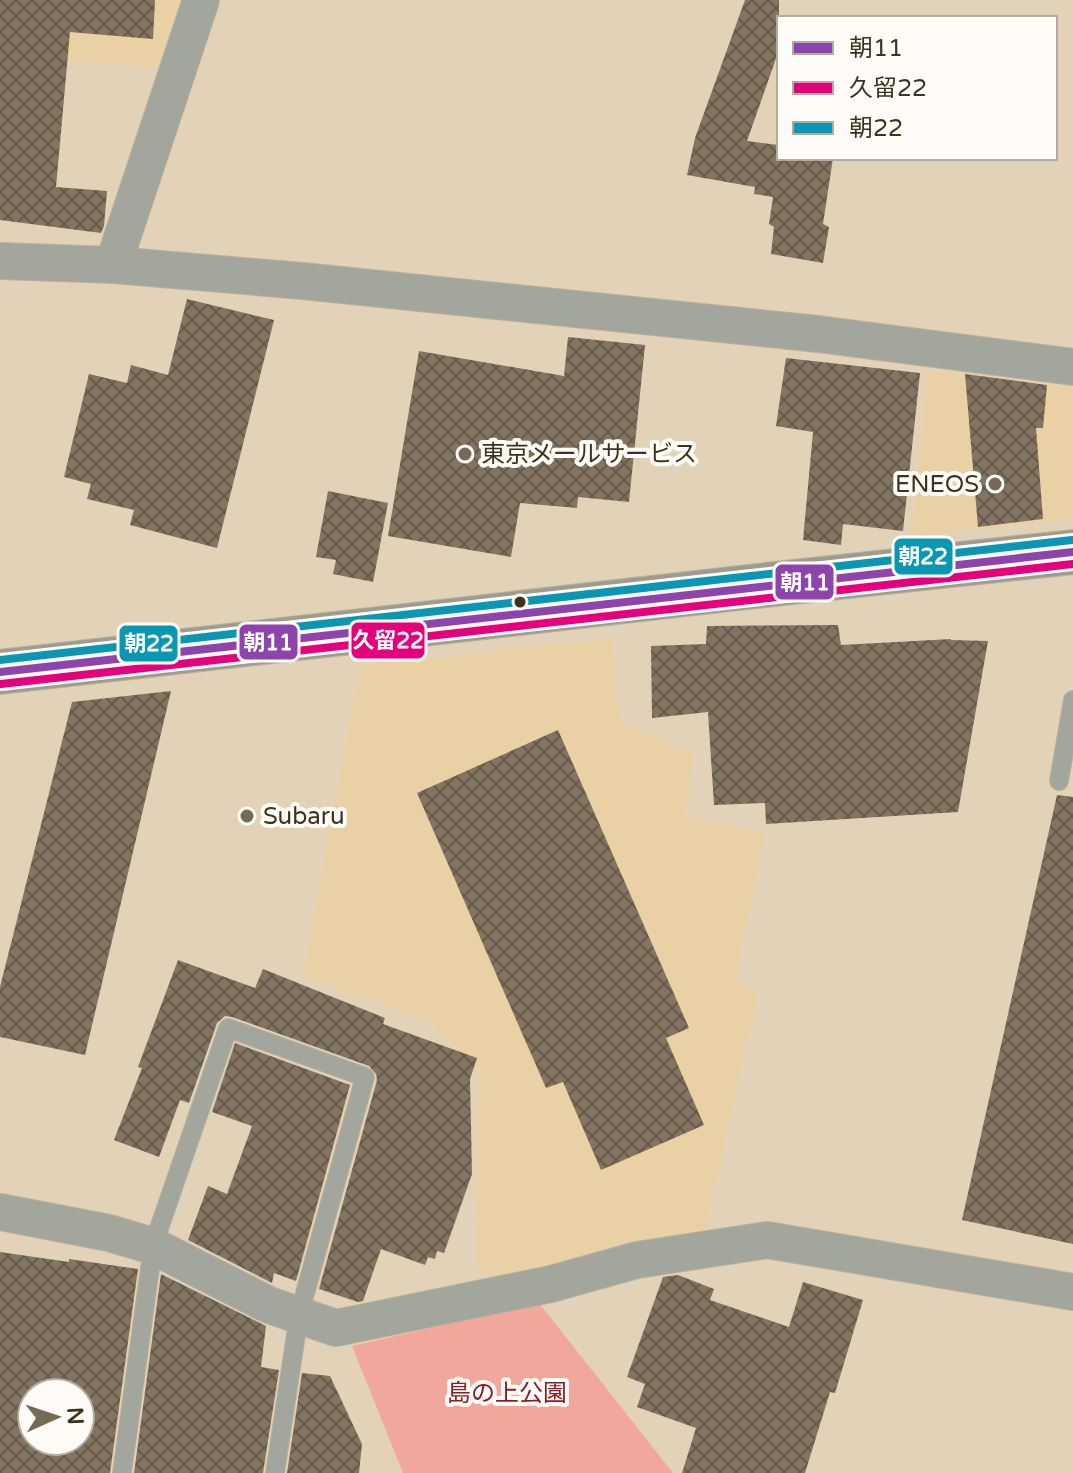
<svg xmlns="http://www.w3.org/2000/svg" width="1073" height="1473" font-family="'Varela Round','Noto Sans JP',sans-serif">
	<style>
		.built { fill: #ead1a5 }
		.park { fill: #f1a79b }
		.building { fill: url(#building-cross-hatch); fill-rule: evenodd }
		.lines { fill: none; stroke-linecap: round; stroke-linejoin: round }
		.lane-casing { stroke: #beb19c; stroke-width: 20 }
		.street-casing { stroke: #beb19c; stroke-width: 38 }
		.primary-casing { stroke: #beb19c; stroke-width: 46 }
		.lane { stroke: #a3a69c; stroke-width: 18 }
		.street { stroke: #a3a69c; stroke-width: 36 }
		.primary { stroke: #9c9d8f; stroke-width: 44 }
		.bus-1-casing { stroke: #fffcf7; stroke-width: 14 }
		.bus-2-casing { stroke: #fffcf7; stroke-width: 14 }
		.bus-3-casing { stroke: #fffcf7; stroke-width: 14 }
		.bus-1 { stroke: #8e44ad; stroke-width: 8 }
		.bus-2 { stroke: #e5007d; stroke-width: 8 }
		.bus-3 { stroke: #0997b4; stroke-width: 8 }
		.poi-dot { fill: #776a54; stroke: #fffcf7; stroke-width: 3 }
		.bus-dot { fill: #3e321e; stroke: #fffcf7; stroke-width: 3 }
		.labels { text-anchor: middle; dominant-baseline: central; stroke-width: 8; stroke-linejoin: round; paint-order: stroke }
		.poi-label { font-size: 24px; fill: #3e321e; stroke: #fffcf7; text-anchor: start }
		.park-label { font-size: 24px; fill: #8a1c28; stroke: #fffcf7 }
		.line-badge { stroke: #fffcf7; stroke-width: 3 }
		.badge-label { font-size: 22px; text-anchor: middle; font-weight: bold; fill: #fff }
	</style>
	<defs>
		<pattern id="building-cross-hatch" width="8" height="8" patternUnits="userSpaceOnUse" patternTransform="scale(2)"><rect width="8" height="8" fill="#827461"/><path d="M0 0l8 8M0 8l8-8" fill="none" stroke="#665b4b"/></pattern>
	</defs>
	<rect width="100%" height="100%" fill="#e2d2b7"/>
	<g class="built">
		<polygon points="0,0 182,0 165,68 0,55"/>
		<polygon points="926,370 1073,387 1073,520 911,535 921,448"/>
		<polygon points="612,638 620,721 694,754 685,816 766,833 734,982 759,990 705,1230 490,1284 476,1262 479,1069 427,1020 303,976 360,666"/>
	</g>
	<polygon class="park" points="539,1303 673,1473 403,1473 352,1346"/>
	<g class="building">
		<polygon points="0,0 155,0 153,39 70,32 56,187 107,191 104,226 101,233 0,220"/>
		<polygon points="745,0 779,0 779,50 747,141 779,145 779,158 833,158 823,224 829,227 823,263 771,254 774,227 769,224 773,197 754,194 755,187 687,175 695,138"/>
		<polygon points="187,299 274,320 217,548 130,525 134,510 87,499 91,484 64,477 89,374 127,383 131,365 168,375"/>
		<polygon points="568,337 645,345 629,502 578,497 577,508 520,503 511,557 388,536 419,351 564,376"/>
		<polygon points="786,358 920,373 903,531 843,524 841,545 803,540 813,432 776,426"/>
		<polygon points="965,374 1047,385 1043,428 1036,428 1043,519 978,527"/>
		<polygon points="328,491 388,503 373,582 333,574 336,560 316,557"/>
		<polygon points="838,625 841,645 951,639 951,640 988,641 958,812 766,824 765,803 714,805 708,712 652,718 651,646 706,644 707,626"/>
		<polygon points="171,691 85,1055 0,1037 0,987 72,702"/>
		<polygon points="558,730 689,1028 666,1038 704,1125 601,1170 563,1082 546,1088 417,793"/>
		<polygon points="1057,795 1073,797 1073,1244 962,1220"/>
		<polygon points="178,960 255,988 263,969 385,1018 383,1024 477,1058 470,1079 472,1174 444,1253 437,1251 435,1259 428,1257 425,1265 381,1249 363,1301 358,1302 319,1289 377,1080 376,1074 369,1066 232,1017 225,1016 217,1023 189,1103 180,1100 159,1157 114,1140 142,1068 138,1067"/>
		<polygon points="235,1043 350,1085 296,1281 274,1273 272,1283 188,1240 208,1186 227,1194 252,1126 212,1112"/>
		<path d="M 0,1252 L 69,1262 L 69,1259 L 138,1269 L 110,1473 L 0,1473 ZM 32,1393 L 80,1393 L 80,1441 L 32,1441 Z"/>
		<polygon points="161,1274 266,1326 261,1367 279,1370 263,1473 134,1473"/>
		<polygon points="678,1275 714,1289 710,1300 789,1327 803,1282 863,1300 835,1393 830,1392 805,1473 682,1473 696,1428 637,1407 645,1384 627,1377 663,1277"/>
		<polygon points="302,1373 330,1376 362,1444 359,1473 287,1473"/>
	</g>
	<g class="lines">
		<defs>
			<g id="lane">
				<polyline points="1059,781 1073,700"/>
				<polyline points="122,1473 153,1246 228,1028 365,1077 299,1315 275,1473"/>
			</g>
			<g id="street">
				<polyline points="0,261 113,265 303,281 818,334 1073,367"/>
				<polyline points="113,265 201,0"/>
				<polyline points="0,1212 109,1233 153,1246 269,1305 336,1328 551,1284 637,1260 767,1240 1073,1292"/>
			</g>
			<polyline id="primary" points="0,672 748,587 1073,552"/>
		</defs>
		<use href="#lane" class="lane-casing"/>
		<use href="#street" class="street-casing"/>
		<use href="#primary" class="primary-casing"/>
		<use href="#lane" class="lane"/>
		<use href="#street" class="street"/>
		<use href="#primary" class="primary"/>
		<defs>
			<polyline id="bus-1" points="0,672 1073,552"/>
			<polyline id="bus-2" points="1,684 1073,564"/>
			<polyline id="bus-3" points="0,660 1072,540"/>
		</defs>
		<use href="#bus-1" class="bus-1-casing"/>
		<use href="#bus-2" class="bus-2-casing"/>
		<use href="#bus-3" class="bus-3-casing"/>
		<use href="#bus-1" class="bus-1"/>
		<use href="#bus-2" class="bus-2"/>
		<use href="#bus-3" class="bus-3"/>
	</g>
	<g class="poi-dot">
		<circle cx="465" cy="454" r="8"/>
		<circle cx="995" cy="484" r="8"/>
		<circle cx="247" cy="816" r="8"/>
	</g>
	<circle class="bus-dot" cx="520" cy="602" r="7"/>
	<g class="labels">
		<g class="poi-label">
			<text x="481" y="454">東京メールサービス</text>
			<text x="979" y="484" text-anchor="end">ENEOS</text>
			<text x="263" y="816">Subaru</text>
		</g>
		<g class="park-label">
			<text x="507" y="1393">島の上公園</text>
		</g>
	</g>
	<g class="line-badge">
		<rect x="893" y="537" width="61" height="39" rx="8" fill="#0997b4"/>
		<rect x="774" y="563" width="61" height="38" rx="8" fill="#8e44ad"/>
		<rect x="350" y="621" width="76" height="39" rx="8" fill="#e5007d"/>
		<rect x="238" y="623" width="61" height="38" rx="8" fill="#8e44ad"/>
		<rect x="118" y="624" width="61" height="39" rx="8" fill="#0997b4"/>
	</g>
	<g class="badge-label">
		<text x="923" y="564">朝22</text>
		<text x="805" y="590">朝11</text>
		<text x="388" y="648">久留22</text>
		<text x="268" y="650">朝11</text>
		<text x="149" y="651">朝22</text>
	</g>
	<rect x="777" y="16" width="280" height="144" fill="#fffcf7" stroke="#b2aba0" stroke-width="2"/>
	<rect x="793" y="42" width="40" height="12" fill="#8e44ad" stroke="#b2aba0" stroke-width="2"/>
	<text x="849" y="56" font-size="24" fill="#3e321e">朝11</text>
	<rect x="793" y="82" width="40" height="12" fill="#e5007d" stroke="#b2aba0" stroke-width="2"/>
	<text x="849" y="96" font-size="24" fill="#3e321e">久留22</text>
	<rect x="793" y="122" width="40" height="12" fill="#0997b4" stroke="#b2aba0" stroke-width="2"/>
	<text x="849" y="136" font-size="24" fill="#3e321e">朝22</text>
	<g transform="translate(56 1417) rotate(87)"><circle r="38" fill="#fffcf7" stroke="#b2aba0" stroke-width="2"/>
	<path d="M0-6L14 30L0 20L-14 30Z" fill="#776a54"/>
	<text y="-12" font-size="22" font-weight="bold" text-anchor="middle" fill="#3e321e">N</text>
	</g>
</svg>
